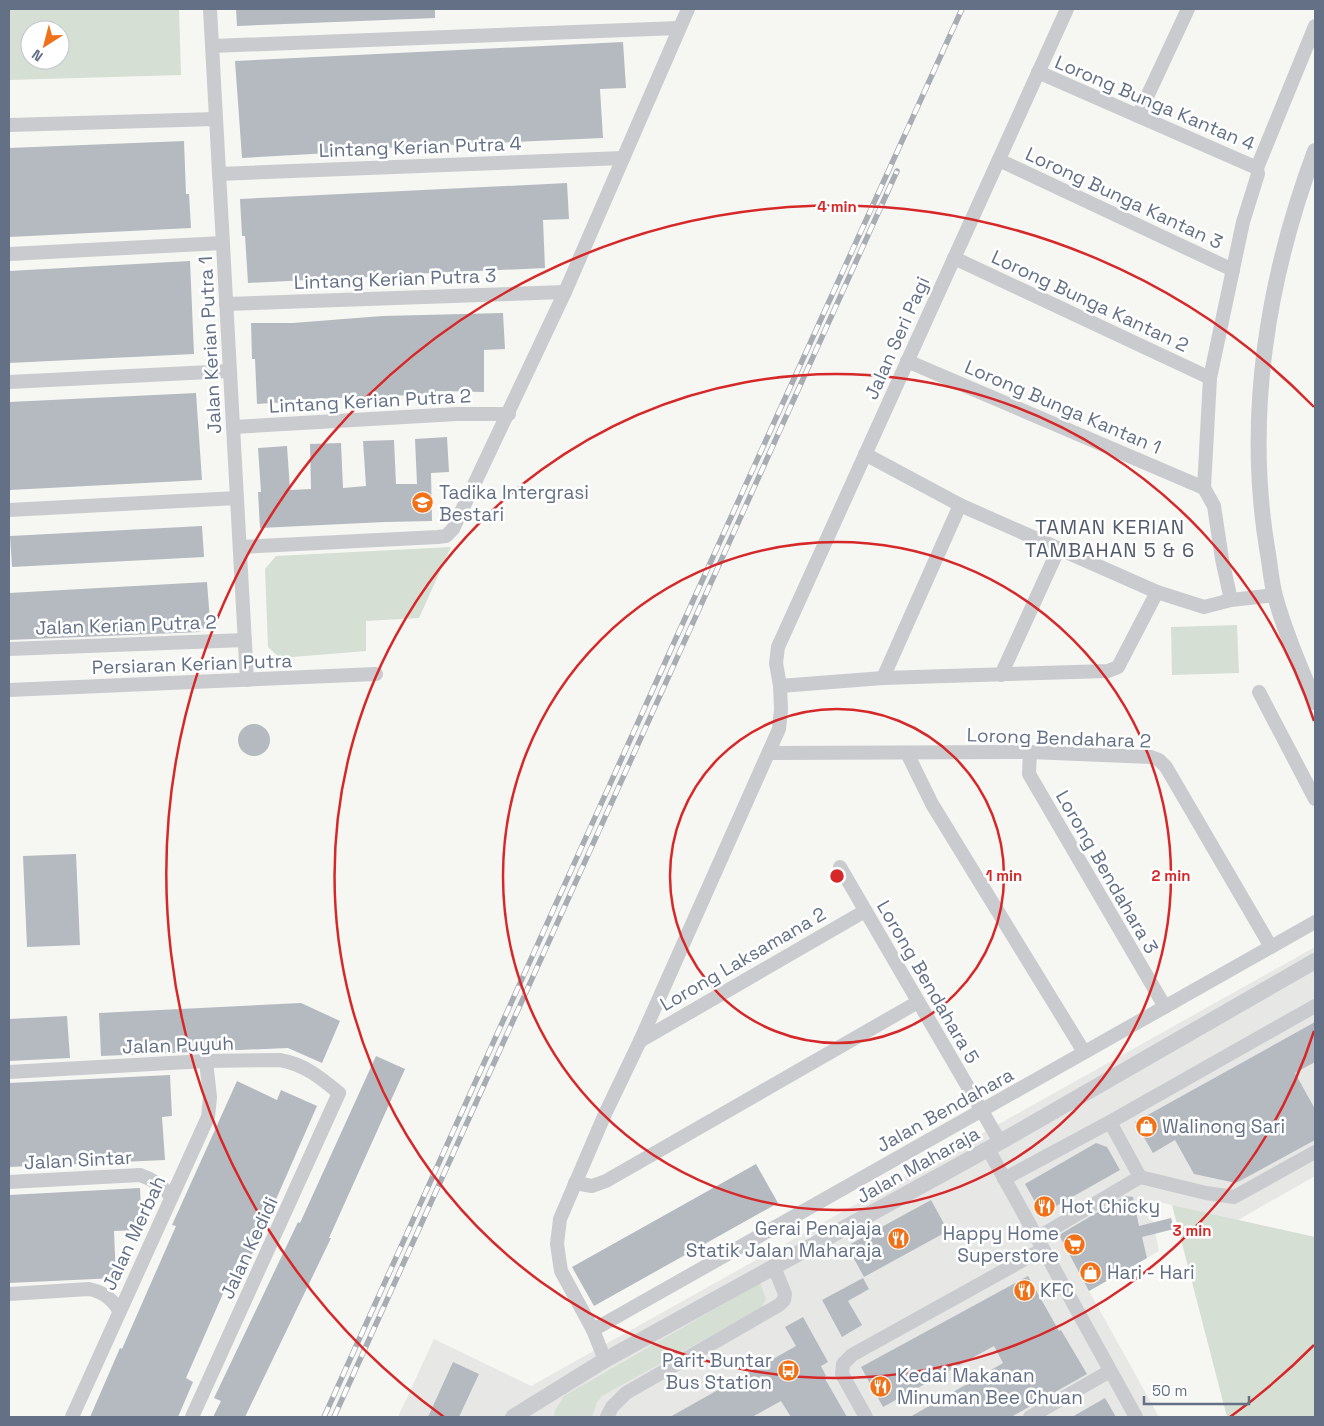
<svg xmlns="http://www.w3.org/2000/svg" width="1324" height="1426" font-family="'Space Grotesk',sans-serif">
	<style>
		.built { fill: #e7e7e6 }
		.green { fill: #d6dfd3; fill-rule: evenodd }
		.building { fill: #b5bac0 }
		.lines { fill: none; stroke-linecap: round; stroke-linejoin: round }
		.minor { stroke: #c9cbcf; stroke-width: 14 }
		.tertiary { stroke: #c9cbcf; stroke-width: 16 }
		.rail-casing { stroke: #a8acb3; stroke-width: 5.5 }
		.rail { stroke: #fff; stroke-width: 4; stroke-dasharray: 11; stroke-linecap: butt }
		.ring { fill: none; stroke: #d62828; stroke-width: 2.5 }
		.labels { text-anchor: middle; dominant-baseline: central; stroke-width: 5; stroke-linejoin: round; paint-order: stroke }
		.street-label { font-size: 19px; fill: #637086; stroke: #fff }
		.poi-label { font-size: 19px; fill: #637086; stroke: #fff; text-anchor: start }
		.neighbourhood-label { font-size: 20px; letter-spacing: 1px; fill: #525b6b; stroke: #fff }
		.centre { fill: #d62828; stroke: #fff; stroke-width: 2.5 }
		.ring-label { font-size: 15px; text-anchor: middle; font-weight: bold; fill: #d62828; stroke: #fff; stroke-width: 5; stroke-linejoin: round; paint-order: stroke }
	</style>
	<rect width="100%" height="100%" fill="#f6f7f3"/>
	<polygon class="built" points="1315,947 1315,1176 1238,1220 1150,1200 1150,1206 1159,1251 1089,1291 1159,1417 398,1417 434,1339 531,1386"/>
	<g class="green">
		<path d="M 9,9 L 179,9 L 181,75 L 9,80 ZM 30,30 L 60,30 L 60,60 L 30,60 Z"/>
		<polygon points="451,547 419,618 366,621 366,651 280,658 268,647 265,569 276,556"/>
		<polygon points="1237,625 1239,673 1172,675 1171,627"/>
		<polygon points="1172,1205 1315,1237 1315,1417 1227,1417"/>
		<polygon points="760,1283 766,1299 761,1308 602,1396 597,1402 592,1417 554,1417 555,1410 564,1396"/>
	</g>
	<g class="building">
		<polygon points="236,9 435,9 435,18 237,26"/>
		<polygon points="623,42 626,88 600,89 603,138 383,148 383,150 242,158 235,61"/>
		<polygon points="184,141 186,194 189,194 191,228 9,237 9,148"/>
		<polygon points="567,183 569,219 543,220 545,268 387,275 387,276 248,283 245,236 242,236 240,199"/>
		<polygon points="190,261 194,354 9,363 9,271"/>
		<polygon points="503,313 505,349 484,350 484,392 436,391 436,394 287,400 287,402 257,404 255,359 252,359 251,323 293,323 382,316"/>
		<polygon points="196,393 202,480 10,490 9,402"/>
		<polygon points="447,437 449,472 431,473 432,521 385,522 260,528 258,492 261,492 258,448 287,446 290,490 311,489 310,444 341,443 343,488 366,486 363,441 394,440 396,484 417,484 415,439"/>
		<polygon points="202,526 204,557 12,567 10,536"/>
		<polygon points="207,582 210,621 200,632 9,640 9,593"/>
		<circle cx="254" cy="740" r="16"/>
		<polygon points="76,854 80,945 27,947 23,856"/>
		<polygon points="301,1003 340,1021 322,1063 288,1048 101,1056 99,1013"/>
		<polygon points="67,1016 70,1058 9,1061 9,1019"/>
		<polygon points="1315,1022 1315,1062 1295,1073 1315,1109 1315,1140 1236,1183 1194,1174 1175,1140 1153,1153 1135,1122"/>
		<polygon points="376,1056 405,1069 329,1238 331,1238 245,1417 213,1417 221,1401 214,1398 298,1222 300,1223"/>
		<polygon points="170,1075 172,1116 162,1117 165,1160 9,1167 9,1083"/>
		<polygon points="237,1081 277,1100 281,1090 317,1106 249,1261 239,1257 186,1378 193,1382 178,1417 90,1417 120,1348 122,1349 176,1226 172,1225"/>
		<polygon points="1096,1143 1107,1147 1120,1170 1042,1214 1025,1184"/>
		<polygon points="756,1164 778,1203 594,1306 572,1267"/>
		<polygon points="140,1188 142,1230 114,1231 116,1278 9,1283 9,1195"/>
		<polygon points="1125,1196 1133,1197 1139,1226 1171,1218 1174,1229 1142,1237 1147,1258 1089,1291 1059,1235"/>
		<polygon points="931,1200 948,1231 864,1277 847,1246"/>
		<polygon points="1028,1276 1059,1331 1061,1330 1087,1374 1011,1417 910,1417 1003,1363 994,1346 883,1407 861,1367"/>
		<polygon points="863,1278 869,1289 848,1301 862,1325 842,1337 822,1300"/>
		<polygon points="803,1317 828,1362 821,1366 826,1376 824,1377 847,1417 791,1417 781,1401 752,1417 670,1417 796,1346 785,1327"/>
		<polygon points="453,1362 479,1374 459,1417 428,1417"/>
		<polygon points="1105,1398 1116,1417 1072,1417"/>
	</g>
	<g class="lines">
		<g class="minor">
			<polyline points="210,9 247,680"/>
			<polyline points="212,46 679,28"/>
			<polyline points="1038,72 1257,168"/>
			<polyline points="1138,116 1188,9"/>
			<polyline points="9,125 216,119"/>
			<polyline points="999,160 1233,270"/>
			<polyline points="219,174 623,158"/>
			<polyline points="9,254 223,243"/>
			<polyline points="954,258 1210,378"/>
			<polyline points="226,304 565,292"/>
			<polyline points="907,361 1204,488"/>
			<polyline points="9,382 230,371"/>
			<polyline points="233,427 457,414 509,414"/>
			<polyline points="865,454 960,505 1157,592 1204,607 1231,600 1275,595"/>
			<polyline points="9,510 237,498"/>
			<polyline points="240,547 438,537 446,536 453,529 565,292 688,9"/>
			<polyline points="1231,600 1222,559 1214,506 1204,488 1210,378 1243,222 1258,174 1257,168 1315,26"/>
			<polyline points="9,649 245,640"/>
			<polyline points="1001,675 1059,548"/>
			<polyline points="883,678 960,505"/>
			<polyline points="780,686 883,678 1108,671 1118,667 1157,592"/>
			<polyline points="9,690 376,674"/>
			<polyline points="1259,692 1315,799"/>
			<polyline points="1030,752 1029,774 1165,1007"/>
			<polyline points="769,753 1030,752 1151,757 1159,760 1166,767 1271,947"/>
			<polyline points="907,753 932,804 1084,1052"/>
			<polyline points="840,867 1000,1142"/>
			<polyline points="640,1041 865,911"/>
			<path d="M 9,1072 L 206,1061 L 280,1060 C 304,1064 321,1078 339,1093 L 192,1417"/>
			<polyline points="1110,1122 1140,1177"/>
			<polyline points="988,1149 1136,1417"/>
			<polyline points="1004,1179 1110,1122 1315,1006"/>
			<path d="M 9,1182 L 140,1175 C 153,1179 162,1186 171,1196"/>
			<polyline points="575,1183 592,1186 606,1181 918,1002"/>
			<polyline points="1037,1238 1140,1177 1206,1193 1234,1197 1315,1152"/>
			<path d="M 9,1294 L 89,1289 C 103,1292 111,1298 119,1310"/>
			<polyline points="593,1330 1315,922"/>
			<polyline points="605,1360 593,1330 561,1271 557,1244 560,1219 605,1114 640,1041 779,729 781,709 780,686 776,663 778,647 1067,9"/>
			<polyline points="72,1417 208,1117 210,1097 206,1061"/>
			<polyline points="607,1417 612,1407 626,1393 779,1305 784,1300 785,1294 774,1267"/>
			<polyline points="866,1417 842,1374 843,1364 852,1355 1043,1249"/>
			<polyline points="1030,1417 1110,1371"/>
		</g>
		<g class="tertiary">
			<path d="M 1315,151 C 1268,277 1245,414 1267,548 C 1270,564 1271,581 1275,596 C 1285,632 1300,668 1315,702"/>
			<polyline points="513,1417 605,1360 988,1149 1315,961"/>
		</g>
		<defs>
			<g id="rail">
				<polyline points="324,1417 677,636 962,9"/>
				<polyline points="334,1417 897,171"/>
			</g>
		</defs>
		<use href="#rail" class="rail-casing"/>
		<use href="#rail" class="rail"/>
	</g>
	<g class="ring">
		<circle cx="837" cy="876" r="167"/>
		<circle cx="837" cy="876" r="334"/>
		<path d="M1314 1031A502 502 0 1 1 1314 721"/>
		<path d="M1314 1345A669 669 0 0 1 1230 1417M444 1417A669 669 0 1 1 1314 407"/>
	</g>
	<defs>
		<symbol id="school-disc" viewBox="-11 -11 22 22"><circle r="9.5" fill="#f17118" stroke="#fff"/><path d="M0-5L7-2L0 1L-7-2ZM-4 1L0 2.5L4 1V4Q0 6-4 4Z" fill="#fff"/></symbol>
		<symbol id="shop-disc" viewBox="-11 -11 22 22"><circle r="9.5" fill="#f17118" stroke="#fff"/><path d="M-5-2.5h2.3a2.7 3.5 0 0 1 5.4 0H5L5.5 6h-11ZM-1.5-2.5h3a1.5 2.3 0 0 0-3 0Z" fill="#fff"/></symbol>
		<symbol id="restaurant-disc" viewBox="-11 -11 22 22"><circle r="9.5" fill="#f17118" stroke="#fff"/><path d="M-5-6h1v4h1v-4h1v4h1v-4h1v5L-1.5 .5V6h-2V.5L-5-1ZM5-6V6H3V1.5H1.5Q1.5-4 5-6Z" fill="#fff"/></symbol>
		<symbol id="supermarket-disc" viewBox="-11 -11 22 22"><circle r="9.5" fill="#f17118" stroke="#fff"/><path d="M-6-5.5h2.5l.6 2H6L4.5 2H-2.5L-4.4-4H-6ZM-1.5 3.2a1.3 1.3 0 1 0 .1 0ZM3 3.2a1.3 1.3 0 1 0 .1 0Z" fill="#fff"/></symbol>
		<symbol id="bus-disc" viewBox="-11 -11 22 22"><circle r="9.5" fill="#f17118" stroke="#fff"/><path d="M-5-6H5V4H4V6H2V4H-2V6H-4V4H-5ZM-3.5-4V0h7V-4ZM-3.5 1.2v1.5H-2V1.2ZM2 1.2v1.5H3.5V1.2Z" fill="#fff"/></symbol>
	</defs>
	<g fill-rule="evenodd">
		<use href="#school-disc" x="410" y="490" width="25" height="25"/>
		<use href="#shop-disc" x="1134" y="1114" width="25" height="25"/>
		<use href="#restaurant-disc" x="1032" y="1194" width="25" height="25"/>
		<use href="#restaurant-disc" x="886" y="1226" width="25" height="25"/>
		<use href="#supermarket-disc" x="1062" y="1232" width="25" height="25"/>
		<use href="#shop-disc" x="1078" y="1260" width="25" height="25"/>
		<use href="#restaurant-disc" x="1012" y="1278" width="25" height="25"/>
		<use href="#bus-disc" x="776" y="1358" width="25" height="25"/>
		<use href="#restaurant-disc" x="868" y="1374" width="25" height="25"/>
	</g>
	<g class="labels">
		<g class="street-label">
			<text transform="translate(1155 103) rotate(23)">Lorong Bunga Kantan 4</text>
			<text transform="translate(420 147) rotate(-2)">Lintang Kerian Putra 4</text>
			<text transform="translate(1124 198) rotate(25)">Lorong Bunga Kantan 3</text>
			<text transform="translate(395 279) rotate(-2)">Lintang Kerian Putra 3</text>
			<text transform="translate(1090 301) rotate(25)">Lorong Bunga Kantan 2</text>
			<text transform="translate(897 338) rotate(-66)">Jalan Seri Pagi</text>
			<text transform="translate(210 345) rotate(-93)">Jalan Kerian Putra 1</text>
			<text transform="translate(370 401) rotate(-3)">Lintang Kerian Putra 2</text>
			<text transform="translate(1063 407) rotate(23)">Lorong Bunga Kantan 1</text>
			<text transform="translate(126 625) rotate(-2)">Jalan Kerian Putra 2</text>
			<text transform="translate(192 664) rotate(-2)">Persiaran Kerian Putra</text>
			<text transform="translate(1059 738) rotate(2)">Lorong Bendahara 2</text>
			<text transform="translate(1107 872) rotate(60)">Lorong Bendahara 3</text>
			<text transform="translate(743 959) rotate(-30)">Lorong Laksamana 2</text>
			<text transform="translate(928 982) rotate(60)">Lorong Bendahara 5</text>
			<text transform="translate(178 1045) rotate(-2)">Jalan Puyuh</text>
			<text transform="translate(945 1110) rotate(-29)">Jalan Bendahara</text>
			<text transform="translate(78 1160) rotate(-3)">Jalan Sintar</text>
			<text transform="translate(918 1165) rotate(-29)">Jalan Maharaja</text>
			<text transform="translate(134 1233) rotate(-65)">Jalan Merbah</text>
			<text transform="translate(249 1248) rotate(-65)">Jalan Kedidi</text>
		</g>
		<g class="poi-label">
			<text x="439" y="492">Tadika Intergrasi<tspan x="439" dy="22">Bestari</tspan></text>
			<text x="1162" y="1126">Walinong Sari</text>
			<text x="1061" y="1206">Hot Chicky</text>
			<text x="882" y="1228" text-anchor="end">Gerai Penajaja<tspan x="882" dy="22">Statik Jalan Maharaja</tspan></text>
			<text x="1059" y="1233" text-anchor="end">Happy Home<tspan x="1059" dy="22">Superstore</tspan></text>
			<text x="1107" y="1272">Hari - Hari</text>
			<text x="1040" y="1290">KFC</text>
			<text x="772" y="1360" text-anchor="end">Parit Buntar<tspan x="772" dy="22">Bus Station</tspan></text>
			<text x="897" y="1375">Kedai Makanan<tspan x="897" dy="22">Minuman Bee Chuan</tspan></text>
		</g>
		<g class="neighbourhood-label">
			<text x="1110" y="527">TAMAN KERIAN<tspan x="1110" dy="23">TAMBAHAN 5 &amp; 6</tspan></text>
		</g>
	</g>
	<circle cx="837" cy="876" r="8" class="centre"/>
	<g class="ring-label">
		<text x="837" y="212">4 min</text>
		<text x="1004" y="881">1 min</text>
		<text x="1171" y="881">2 min</text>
		<text x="1192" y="1236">3 min</text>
	</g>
	<rect width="1324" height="1426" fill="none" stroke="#637086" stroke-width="20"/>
	<g transform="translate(45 45) rotate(216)"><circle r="24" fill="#ffffff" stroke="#c1c6cf"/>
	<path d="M0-4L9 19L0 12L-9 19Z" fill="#f17118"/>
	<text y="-8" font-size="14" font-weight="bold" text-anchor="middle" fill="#637086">N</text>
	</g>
	<path d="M1144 1396v8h105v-8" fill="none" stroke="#637086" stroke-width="2.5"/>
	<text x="1152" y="1396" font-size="15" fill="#637086" stroke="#ffffff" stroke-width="4" paint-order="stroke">50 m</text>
</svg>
